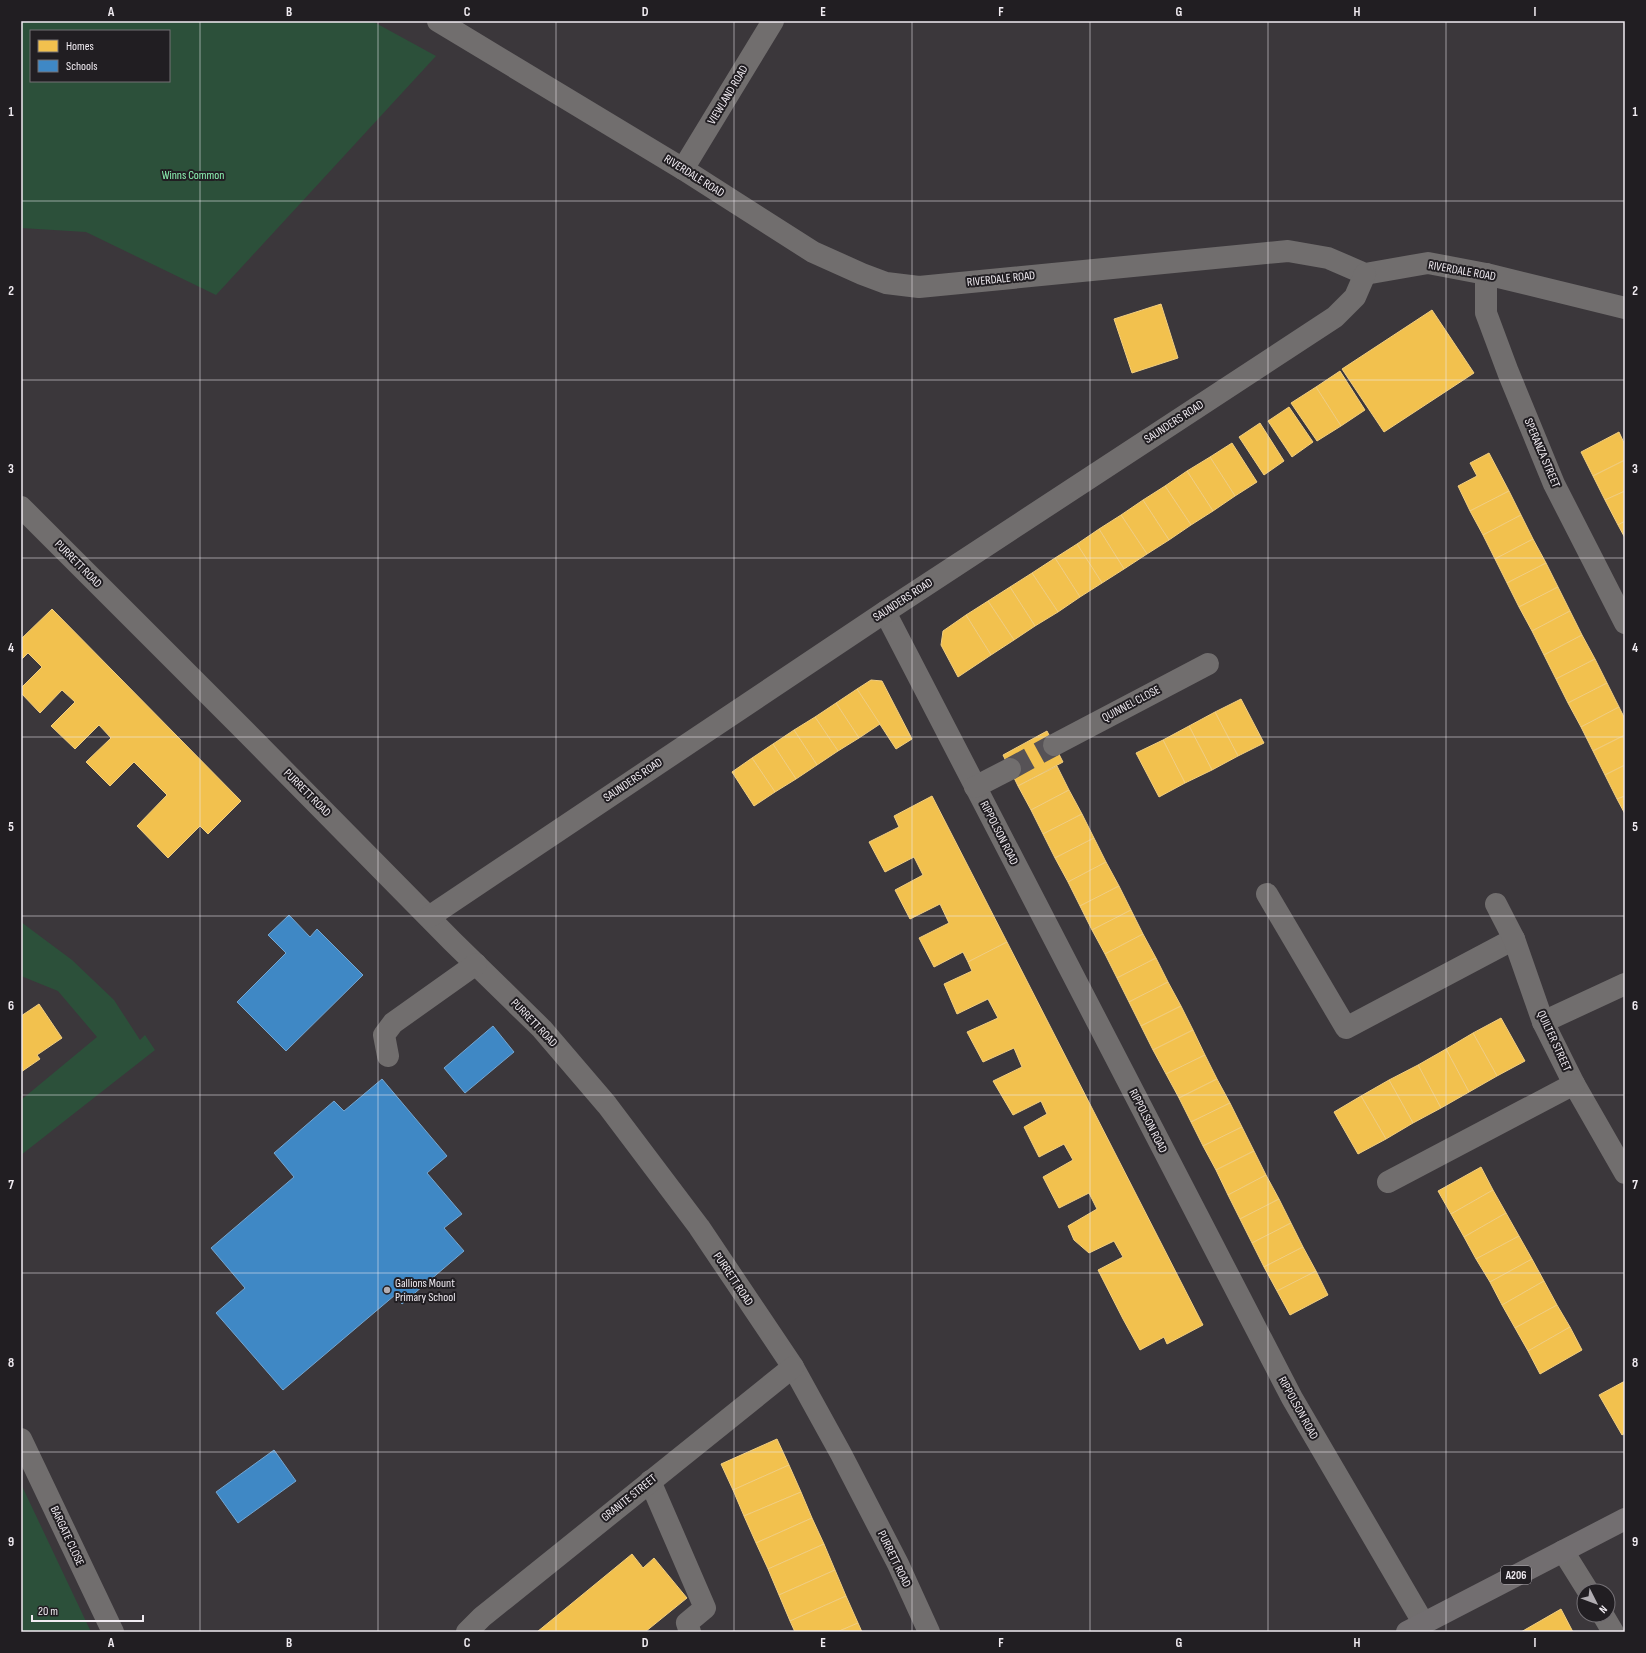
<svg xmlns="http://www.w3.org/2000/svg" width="1646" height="1653" font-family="'Sofia Sans Condensed',sans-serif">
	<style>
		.green { fill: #2c503a; fill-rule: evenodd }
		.homes { fill: #f2c14e; stroke: #f2ce7f }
		.schools { fill: #3f88c5; stroke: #74a6d2 }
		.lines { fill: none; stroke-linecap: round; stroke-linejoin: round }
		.minor-tunnel { stroke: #565256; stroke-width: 22; stroke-dasharray: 22 11; stroke-linecap: butt }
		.minor { stroke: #716e6e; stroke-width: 22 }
		.major { stroke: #726e70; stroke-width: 22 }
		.grid { fill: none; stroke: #f1ecf2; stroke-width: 1; stroke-opacity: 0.55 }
		.poi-dot { fill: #b1adb2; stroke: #211e22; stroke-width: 1.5 }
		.labels { text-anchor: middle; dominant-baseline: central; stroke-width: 4; stroke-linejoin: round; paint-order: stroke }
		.shield { fill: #211e22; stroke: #b3aeb4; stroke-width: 1 }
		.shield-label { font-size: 11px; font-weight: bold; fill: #f1ecf2 }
		.street-label { font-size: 12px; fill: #f1ecf2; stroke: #211e22 }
		.park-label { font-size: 12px; fill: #8df4b3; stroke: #211e22 }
		.poi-label { font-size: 12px; fill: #f1ecf2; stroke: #211e22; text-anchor: start }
		.neatline { fill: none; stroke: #f1ecf2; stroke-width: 1.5 }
		.grid-label { font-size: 13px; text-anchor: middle; font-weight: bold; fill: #f1ecf2 }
	</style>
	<rect width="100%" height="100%" fill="#3b373b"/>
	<g class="green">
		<path d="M 21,21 L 372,21 L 436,56 L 216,295 L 86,232 L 21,228 ZM 31,31 L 169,31 L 169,81 L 31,81 Z"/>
		<polygon points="21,922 72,960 114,1000 140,1040 145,1035 155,1050 21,1155 21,1100 97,1037 58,991 21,976"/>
		<polygon points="21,1484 91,1632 21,1632"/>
	</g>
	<g class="homes">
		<polygon points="1161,304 1178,358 1132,373 1114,319"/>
		<polygon points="1432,310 1474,373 1384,432 1342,369"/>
		<polygon points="1340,371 1365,410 1341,426 1316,387"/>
		<polygon points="1316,387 1341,426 1317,441 1291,403"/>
		<polygon points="1289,407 1313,442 1292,457 1268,421"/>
		<polygon points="1260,423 1284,461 1264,475 1239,437"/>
		<polygon points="1619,432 1625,445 1625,460 1593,476 1581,452"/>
		<polygon points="1232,443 1257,482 1235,496 1210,457"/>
		<polygon points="1489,453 1509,491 1470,511 1458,486 1477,476 1470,463"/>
		<polygon points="1210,457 1235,496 1213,511 1187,471"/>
		<polygon points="1625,460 1625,491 1605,500 1593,476"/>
		<polygon points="1187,471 1213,511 1191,525 1165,486"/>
		<polygon points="1165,486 1191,525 1169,540 1143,500"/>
		<polygon points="1509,491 1521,515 1483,535 1470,511"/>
		<polygon points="1625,491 1625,521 1618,525 1605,500"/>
		<polygon points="1143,500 1169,540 1147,554 1121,515"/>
		<polygon points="1121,515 1147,554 1124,569 1099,529"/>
		<polygon points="1521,515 1533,539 1495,559 1483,535"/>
		<polygon points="1625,521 1625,538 1618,525"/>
		<polygon points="1099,529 1124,569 1102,583 1077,544"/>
		<polygon points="1533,539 1546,563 1507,583 1495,559"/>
		<polygon points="1077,544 1102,583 1080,597 1055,558"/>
		<polygon points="1055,558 1080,597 1058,612 1032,573"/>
		<polygon points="1546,563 1558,587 1519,607 1507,583"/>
		<polygon points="1032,573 1058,612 1035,626 1010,587"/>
		<polygon points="1010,587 1035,626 1014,640 988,601"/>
		<polygon points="1558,587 1570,611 1532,631 1519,607"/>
		<polygon points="988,601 1014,640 991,655 966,615"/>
		<polygon points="52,609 241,801 208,834 200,826 168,858 137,826 167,795 134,762 110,786 86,762 111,738 99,725 75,749 51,726 75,702 62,690 40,713 21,693 21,688 42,667 28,653 21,660 21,639"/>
		<polygon points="1570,611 1582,635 1544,655 1532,631"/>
		<polygon points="966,615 991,655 958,677 941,645 943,631"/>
		<polygon points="1582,635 1595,659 1556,679 1544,655"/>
		<polygon points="1595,659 1607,683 1568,703 1556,679"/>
		<polygon points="871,680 882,681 912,739 896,749 857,689"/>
		<polygon points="1607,683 1619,707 1581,727 1568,703"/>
		<polygon points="857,689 880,724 859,738 836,703"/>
		<polygon points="1241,699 1264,743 1238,756 1215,712"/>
		<polygon points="836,703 859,738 838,751 815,717"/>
		<polygon points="1619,707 1625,719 1625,735 1593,751 1581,727"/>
		<polygon points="1215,712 1238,756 1212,770 1189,726"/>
		<polygon points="815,717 838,751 817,765 794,730"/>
		<polygon points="1189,726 1212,770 1185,783 1163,740"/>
		<polygon points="794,730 817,765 796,779 773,744"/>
		<polygon points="1047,731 1063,762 1018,786 1003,755"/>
		<polygon points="1625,735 1625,765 1605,775 1593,751"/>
		<polygon points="1163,740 1185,783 1159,797 1136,753"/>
		<polygon points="773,744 796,779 775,792 752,758"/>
		<polygon points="752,758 775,792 754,806 732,772"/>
		<polygon points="1625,765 1625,796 1617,799 1605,775"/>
		<polygon points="1057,766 1069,790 1031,810 1018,786"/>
		<polygon points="1069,790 1082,814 1043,834 1031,810"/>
		<polygon points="932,796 1007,942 968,962 963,952 934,967 919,938 949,923 940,904 910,919 895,890 923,875 914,857 885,872 869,842 899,827 894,816"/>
		<polygon points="1625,796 1625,814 1617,799"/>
		<polygon points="1082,814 1094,838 1055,858 1043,834"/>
		<polygon points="1094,838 1106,862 1068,882 1055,858"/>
		<polygon points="1106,862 1119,886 1080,906 1068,882"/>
		<polygon points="1119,886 1131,910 1092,930 1080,906"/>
		<polygon points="1131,910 1143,934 1105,954 1092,930"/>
		<polygon points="1143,934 1156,958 1117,978 1105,954"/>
		<polygon points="1007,942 1203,1325 1167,1344 1164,1337 1140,1350 1123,1319 1098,1270 1123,1257 1114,1241 1089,1253 1074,1240 1068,1226 1097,1209 1089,1193 1059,1208 1043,1177 1073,1160 1064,1144 1039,1157 1024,1127 1047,1114 1041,1101 1013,1115 993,1081 1022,1067 1014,1048 983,1062 967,1032 998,1018 988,999 957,1014 944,984 972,971 968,962"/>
		<polygon points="1156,958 1168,982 1129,1002 1117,978"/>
		<polygon points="1168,982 1181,1006 1141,1026 1129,1002"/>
		<polygon points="39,1004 62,1038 37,1055 40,1059 21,1072 21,1016"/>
		<polygon points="1181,1006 1193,1030 1153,1050 1141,1026"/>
		<polygon points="1501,1018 1525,1061 1497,1076 1473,1033"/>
		<polygon points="1193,1030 1205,1055 1166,1074 1153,1050"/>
		<polygon points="1473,1033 1497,1076 1469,1092 1446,1049"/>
		<polygon points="1446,1049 1469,1092 1441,1108 1418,1065"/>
		<polygon points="1205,1055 1217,1079 1179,1098 1166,1074"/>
		<polygon points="1418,1065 1441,1108 1413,1123 1389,1080"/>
		<polygon points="1217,1079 1230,1103 1191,1122 1179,1098"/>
		<polygon points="1389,1080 1413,1123 1386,1139 1361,1096"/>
		<polygon points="1361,1096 1386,1139 1358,1154 1334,1112"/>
		<polygon points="1230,1103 1242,1127 1203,1146 1191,1122"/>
		<polygon points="1242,1127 1254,1151 1216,1170 1203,1146"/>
		<polygon points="1254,1151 1266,1175 1228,1195 1216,1170"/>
		<polygon points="1481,1167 1493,1190 1451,1214 1438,1191"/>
		<polygon points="1266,1175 1279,1199 1240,1219 1228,1195"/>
		<polygon points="1493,1190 1506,1213 1464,1237 1451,1214"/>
		<polygon points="1279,1199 1291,1223 1252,1243 1240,1219"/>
		<polygon points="1506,1213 1519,1236 1476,1259 1464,1237"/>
		<polygon points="1291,1223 1303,1247 1264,1267 1252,1243"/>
		<polygon points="1519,1236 1532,1259 1490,1282 1476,1259"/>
		<polygon points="1303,1247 1316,1271 1277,1291 1264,1267"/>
		<polygon points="1532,1259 1544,1281 1502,1305 1490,1282"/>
		<polygon points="1316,1271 1328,1295 1290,1315 1277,1291"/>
		<polygon points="1544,1281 1557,1305 1515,1328 1502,1305"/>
		<polygon points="1557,1305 1570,1327 1528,1351 1515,1328"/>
		<polygon points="1570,1327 1582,1350 1540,1374 1528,1351"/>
		<polygon points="1625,1381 1625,1433 1622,1435 1599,1395"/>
		<polygon points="777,1439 789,1465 733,1490 721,1464"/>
		<polygon points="789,1465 801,1492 744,1516 733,1490"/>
		<polygon points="801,1492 812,1518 756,1543 744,1516"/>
		<polygon points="812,1518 824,1544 768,1569 756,1543"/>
		<polygon points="824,1544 835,1570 779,1595 768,1569"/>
		<polygon points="632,1554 643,1568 654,1558 687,1598 645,1632 537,1632"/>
		<polygon points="835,1570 846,1596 790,1621 779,1595"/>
		<polygon points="846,1596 858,1623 837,1632 795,1632 790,1621"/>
		<polygon points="1561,1609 1573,1632 1521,1632"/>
		<polygon points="858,1623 862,1632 837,1632"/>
	</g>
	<g class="schools">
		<polygon points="289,915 310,937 317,929 363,975 286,1051 237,1002 286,953 268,935"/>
		<polygon points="493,1026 514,1052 465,1093 444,1068"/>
		<polygon points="382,1079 447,1156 427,1173 462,1214 444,1228 464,1251 402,1304 395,1295 283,1390 216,1313 245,1288 211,1248 294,1177 274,1153 334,1101 344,1111"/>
		<polygon points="274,1450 296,1481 238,1523 216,1492"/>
	</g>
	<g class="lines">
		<polyline class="minor-tunnel" points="1010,769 1054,745"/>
		<g class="minor">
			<polyline points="438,21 683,169 813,252 862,274 886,283 919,287 1288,251 1328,258 1365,274 1428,263 1486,274 1625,308"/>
			<polyline points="683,169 773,21"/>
			<polyline points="1486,274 1486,313 1508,372 1554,484 1625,623"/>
			<polyline points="21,507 244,730 452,941 542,1029 607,1105 699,1227 793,1367 841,1454 898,1564 929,1632"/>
			<polyline points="885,612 1292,1398 1424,1624"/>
			<polyline points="1054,745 1208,664"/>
			<polyline points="975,787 1010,769"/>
			<polyline points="1267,894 1346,1028 1514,939"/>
			<polyline points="1496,904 1514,939 1543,1022 1574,1084 1625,1173"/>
			<polyline points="429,917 885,612 1335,317 1355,297 1365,274"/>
			<polyline points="1543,1022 1625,984"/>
			<polyline points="388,1056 384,1035 393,1023 476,964"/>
			<polyline points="1388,1182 1574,1084"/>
			<polyline points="21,1439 113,1632"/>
			<polyline points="650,1481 705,1608 687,1623 690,1632"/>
			<polyline points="1563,1551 1588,1591"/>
			<polyline points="1603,1615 1613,1632"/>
			<polyline points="467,1632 482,1617 793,1367"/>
		</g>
		<polyline class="major" points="1407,1632 1625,1519"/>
	</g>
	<path class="grid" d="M 200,21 L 200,1632M 378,21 L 378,1632M 556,21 L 556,1632M 734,21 L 734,1632M 912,21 L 912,1632M 1090,21 L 1090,1632M 1268,21 L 1268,1632M 1446,21 L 1446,1632M 21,201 L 1625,201M 21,380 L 1625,380M 21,558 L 1625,558M 21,737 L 1625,737M 21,916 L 1625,916M 21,1095 L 1625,1095M 21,1273 L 1625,1273M 21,1452 L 1625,1452"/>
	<circle class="poi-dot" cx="387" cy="1290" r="4"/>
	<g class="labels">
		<rect class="shield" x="1501" y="1566" width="30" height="18" rx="3"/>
		<g class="shield-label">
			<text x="1516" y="1575">A206</text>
		</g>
		<g class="street-label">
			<text transform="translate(728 95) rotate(-59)">VIEWLAND ROAD</text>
			<text transform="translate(694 176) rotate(32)">RIVERDALE ROAD</text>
			<text transform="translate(1462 271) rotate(10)">RIVERDALE ROAD</text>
			<text transform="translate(1001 279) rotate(-6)">RIVERDALE ROAD</text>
			<text transform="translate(1174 422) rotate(-33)">SAUNDERS ROAD</text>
			<text transform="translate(1542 453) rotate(67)">SPERANZA STREET</text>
			<text transform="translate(78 564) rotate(45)">PURRETT ROAD</text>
			<text transform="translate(903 600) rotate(-33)">SAUNDERS ROAD</text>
			<text transform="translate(1131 704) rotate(-28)">QUINNEL CLOSE</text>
			<text transform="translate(633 780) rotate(-34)">SAUNDERS ROAD</text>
			<text transform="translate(307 793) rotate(45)">PURRETT ROAD</text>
			<text transform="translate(999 833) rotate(63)">RIPPOLSON ROAD</text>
			<text transform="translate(534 1023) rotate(46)">PURRETT ROAD</text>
			<text transform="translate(1554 1041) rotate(65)">QUILTER STREET</text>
			<text transform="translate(1148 1121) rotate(63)">RIPPOLSON ROAD</text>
			<text transform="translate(733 1279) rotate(56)">PURRETT ROAD</text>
			<text transform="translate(1298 1408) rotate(61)">RIPPOLSON ROAD</text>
			<text transform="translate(629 1498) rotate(-39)">GRANITE STREET</text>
			<text transform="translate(67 1536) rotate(65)">BARGATE CLOSE</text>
			<text transform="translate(894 1559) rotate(64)">PURRETT ROAD</text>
		</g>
		<g class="park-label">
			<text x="193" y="175">Winns Common</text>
		</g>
		<g class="poi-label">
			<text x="395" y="1283">Gallions Mount<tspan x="395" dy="14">Primary School</tspan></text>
		</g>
	</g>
	<rect width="1646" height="1653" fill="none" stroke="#211e22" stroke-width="44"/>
	<rect x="30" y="30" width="140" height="52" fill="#211e22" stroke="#747075"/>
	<rect x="38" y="40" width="20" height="12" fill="#f2c14e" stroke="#747075"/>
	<text x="66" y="50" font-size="12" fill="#f1ecf2">Homes</text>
	<rect x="38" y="60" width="20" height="12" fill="#3f88c5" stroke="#747075"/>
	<text x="66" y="70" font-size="12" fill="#f1ecf2">Schools</text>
	<g transform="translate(1596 1603) rotate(132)"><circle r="19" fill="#211e22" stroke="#747075"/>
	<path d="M0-3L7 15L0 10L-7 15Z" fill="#b1adb2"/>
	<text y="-6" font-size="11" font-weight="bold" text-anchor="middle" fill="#f1ecf2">N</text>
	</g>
	<path d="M32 1615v6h111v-6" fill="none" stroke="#f1ecf2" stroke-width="2"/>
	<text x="38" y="1615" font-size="12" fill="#f1ecf2" stroke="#211e22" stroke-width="3" paint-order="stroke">20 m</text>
	<rect x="22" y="22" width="1602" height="1609" class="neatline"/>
	<g class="grid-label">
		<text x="111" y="16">A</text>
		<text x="289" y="16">B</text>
		<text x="467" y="16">C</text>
		<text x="645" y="16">D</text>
		<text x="823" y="16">E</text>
		<text x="1001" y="16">F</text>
		<text x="1179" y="16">G</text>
		<text x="1357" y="16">H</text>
		<text x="1535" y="16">I</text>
		<text x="11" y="116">1</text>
		<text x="1635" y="116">1</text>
		<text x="11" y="295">2</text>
		<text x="1635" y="295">2</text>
		<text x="11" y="473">3</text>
		<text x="1635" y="473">3</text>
		<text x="11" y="652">4</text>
		<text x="1635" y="652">4</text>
		<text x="11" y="831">5</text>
		<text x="1635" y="831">5</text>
		<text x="11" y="1010">6</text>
		<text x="1635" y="1010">6</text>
		<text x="11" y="1189">7</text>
		<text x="1635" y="1189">7</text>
		<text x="11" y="1367">8</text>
		<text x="1635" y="1367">8</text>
		<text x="11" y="1546">9</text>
		<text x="1635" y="1546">9</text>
		<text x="111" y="1647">A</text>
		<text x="289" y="1647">B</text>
		<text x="467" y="1647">C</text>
		<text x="645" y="1647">D</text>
		<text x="823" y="1647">E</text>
		<text x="1001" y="1647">F</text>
		<text x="1179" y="1647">G</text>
		<text x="1357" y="1647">H</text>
		<text x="1535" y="1647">I</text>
	</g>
</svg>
